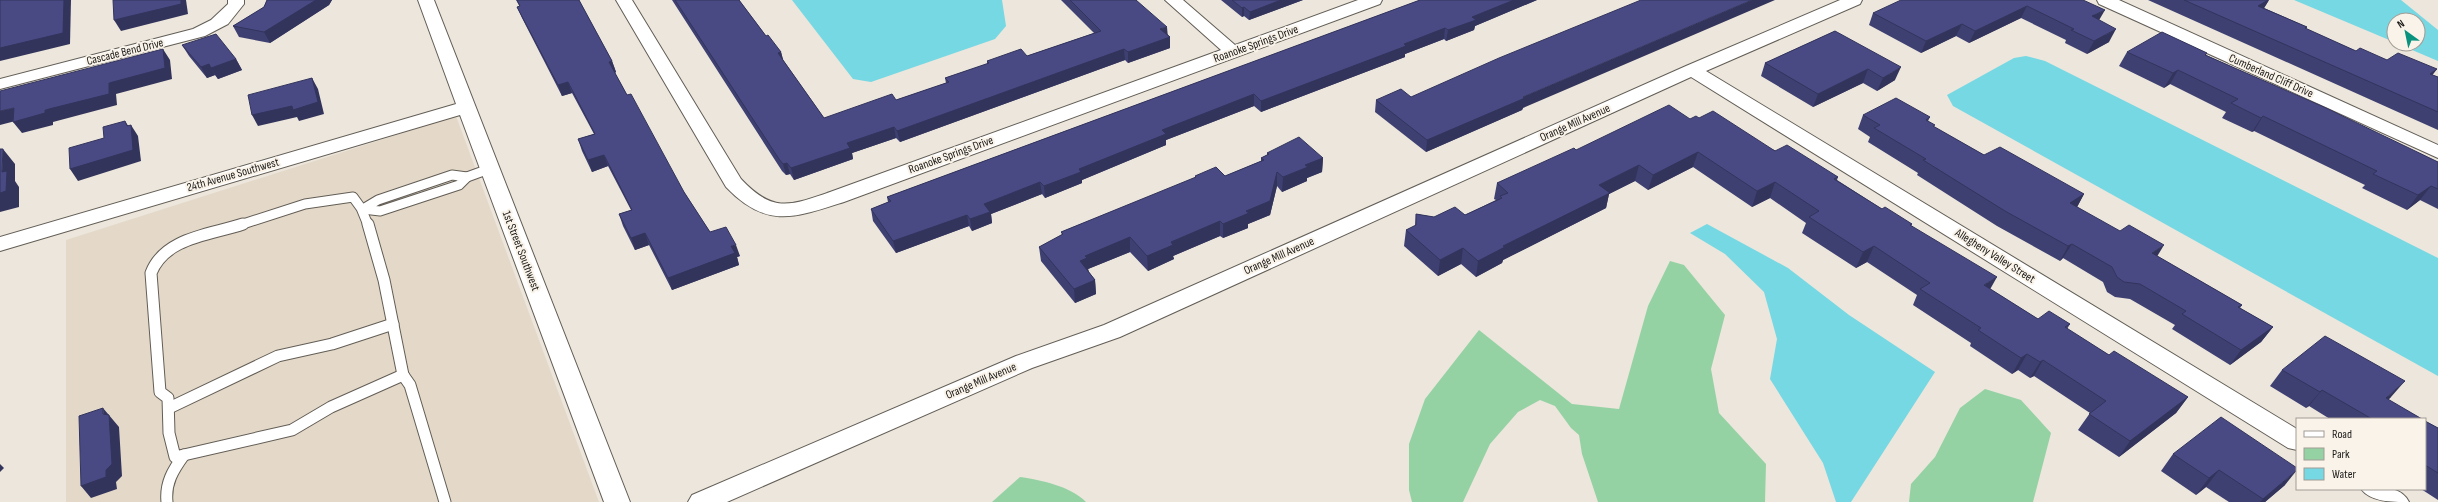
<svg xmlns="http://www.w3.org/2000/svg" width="2438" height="502" font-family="'Sofia Sans Condensed',sans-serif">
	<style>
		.built { fill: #e4d9c9 }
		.green { fill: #95d2a3 }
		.water { fill: #75d8e3 }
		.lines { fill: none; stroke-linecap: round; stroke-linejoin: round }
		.service-far1-casing { stroke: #625d55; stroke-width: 11 }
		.service-casing { stroke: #625d55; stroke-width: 13 }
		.minor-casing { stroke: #625d55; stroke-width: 2 }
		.service-far1 { stroke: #fff; stroke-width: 9 }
		.service { stroke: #fff; stroke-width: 11 }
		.minor { fill: #fff; fill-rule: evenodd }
		.wall { fill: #3f4072 }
		.shaded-wall { fill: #33345c }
		.building { fill: #494a84; stroke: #33345c }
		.labels { text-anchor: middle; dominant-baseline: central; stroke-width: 4; stroke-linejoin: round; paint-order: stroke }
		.street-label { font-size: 12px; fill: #1c1a17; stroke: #f9f3ea }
	</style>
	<rect width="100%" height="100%" fill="#ece6dc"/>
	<polygon class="built" points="456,116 599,502 66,502 66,240"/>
	<g class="green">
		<polygon points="1670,261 1684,265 1725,315 1711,369 1719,413 1766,464 1765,502 1598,502 1582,454 1579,435 1571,428 1555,406 1540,400 1518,412 1490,444 1463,502 1412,502 1409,490 1409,444 1425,399 1479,330 1572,404 1619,409 1648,306"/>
		<polygon points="1985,389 2021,400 2051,433 2033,502 1909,502 1911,484 1935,457 1960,408"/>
		<path d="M 1020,477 C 1041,480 1070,486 1086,502 L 992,502 Z"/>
	</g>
	<g class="water">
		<polygon points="792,0 1002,0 1006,26 995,39 871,82 853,79"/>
		<polygon points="2294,0 2401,0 2438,30 2438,61 2398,44 2418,44 2418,20 2394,20 2394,42"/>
		<polygon points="2026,56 2045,61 2438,258 2438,376 1953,106 1947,95 2014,58"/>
		<polygon points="1707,224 1788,268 1849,315 1935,372 1851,502 1836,502 1823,463 1770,379 1777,339 1764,292 1725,254 1690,233"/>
	</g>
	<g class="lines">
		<defs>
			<g id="service-far1">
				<polygon points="452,175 467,177 459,185 380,211 363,209 378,200"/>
				<polyline points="467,177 489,169"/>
				<polyline points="240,225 305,204 353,197 361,208 368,225"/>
			</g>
			<g id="service">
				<path d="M 243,224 C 211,235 165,237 151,273 L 160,392 L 168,398 L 169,433 L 175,457 L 292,430 L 331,407 L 403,375"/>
				<polyline points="368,224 384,280 403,375"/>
				<polyline points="403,375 410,385 445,502"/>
				<polyline points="169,408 278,356 332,344 393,324"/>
				<path d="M 167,502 C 165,483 173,470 184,455"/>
			</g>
			<g id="minor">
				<polygon points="228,0 244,0 244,4 228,24 205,36 0,89 0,79 193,29 211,20 228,4"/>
				<polygon points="418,0 434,0 630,502 604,502 460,115 0,251 0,237 456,104"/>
				<path d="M 616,0 L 632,0 L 741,179 C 773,213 789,206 830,192 L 1221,50 L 1165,0 L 1183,0 L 1235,45 L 1358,0 L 1382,0 L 1380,4 L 844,202 C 794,218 766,229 726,187 Z"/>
				<polygon points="1840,0 1862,0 1860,4 1706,71 2297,429 2297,450 2288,448 1691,77 1120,337 1032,368 727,502 688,502 692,495 1016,356 1104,325 1686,66"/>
				<polygon points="2097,0 2119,0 2438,145 2438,158 2099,4"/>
				<path d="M 2361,489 C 2379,489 2400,484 2409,502 C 2391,502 2371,502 2361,489 Z"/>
			</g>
		</defs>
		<use href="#service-far1" class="service-far1-casing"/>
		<use href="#service" class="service-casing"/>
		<use href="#minor" class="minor-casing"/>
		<use href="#service-far1" class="service-far1"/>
		<use href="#service" class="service"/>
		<use href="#minor" class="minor"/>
	</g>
	<g class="wall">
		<polygon points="267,0 332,0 329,5 270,43 239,37 233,26 264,7"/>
		<polygon points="516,0 579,0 612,61 616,72 615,73 627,95 684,192 710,232 740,256 737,257 739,265 672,290 649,245 635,250 623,226 619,214 631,210 608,166 592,172 582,151 578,139 594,134 572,93 562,96 522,18 517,7 520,7"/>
		<polygon points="672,0 739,0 766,36 781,52 783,60 824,118 896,100 946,83 945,78 987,64 987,61 1027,56 1094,33 1061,0 1136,0 1170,37 1170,48 1128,63 1125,60 900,142 896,138 852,153 853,159 794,180 790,174 786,175 782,171"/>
		<polygon points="1221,0 1303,0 1249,20 1244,16 1242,17"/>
		<polygon points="1420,0 1537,0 1475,26 1474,30 1446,41 1444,39 1405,54 1405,57 1261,112 1254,106 1166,140 1166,145 1082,180 1082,183 1045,198 1042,194 991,214 992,223 972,231 969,226 896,253 873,221 871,209 888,202 887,197"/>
		<polygon points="2083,0 2099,20 2109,42 2087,54 2065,43 2066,40 2021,18 1969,43 1956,36 1921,53 1869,25 1873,13"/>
		<polygon points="2148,0 2269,0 2264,8 2307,27 2306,29 2356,51 2387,60 2437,69 2432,75 2438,77 2438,130"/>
		<polygon points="1835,31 1895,80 1877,91 1863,83 1813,107 1761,76 1765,63"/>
		<polygon points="182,45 236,59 242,70 218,79 215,75 207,78 189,56"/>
		<polygon points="2127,52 2207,53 2206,55 2438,162 2438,209 2420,200 2407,210 2362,188 2365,185 2254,131 2252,132 2222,118 2226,112 2170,84 2164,88 2119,66"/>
		<polygon points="1376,100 1523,108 1522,110 1426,152 1375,112"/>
		<polygon points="1863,115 1930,117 1928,121 1934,127 1984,155 2084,194 2077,207 2157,256 2242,305 2240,308 2273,327 2261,342 2230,365 2172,329 2175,325 2130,299 2115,297 2107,292 2103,282 2063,258 2060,261 1997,226 1917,175 1918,173 1868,142 1870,137 1858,129"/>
		<polygon points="1699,118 1838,177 1837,180 1882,209 1912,224 1911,226 1990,289 2038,319 2070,324 2067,329 2109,355 2188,397 2176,413 2119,457 2078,430 2090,413 2034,376 2030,378 2018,370 2012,374 1970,346 1971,343 1913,305 1917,295 1867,262 1856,268 1802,233 1806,223 1770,198 1752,207 1693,167 1648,190 1635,181 1609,194 1606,208 1503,260 1502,263 1476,277 1461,264 1438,276 1404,246 1406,230 1415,226 1416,214 1434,217 1465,215 1496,200 1494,199 1497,183 1576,150 1690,119"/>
		<polygon points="1267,153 1323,158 1322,172 1307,178 1307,181 1282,192 1277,186 1270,215 1248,224 1248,228 1223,238 1220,236 1173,256 1174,259 1148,271 1130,252 1088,269 1089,272 1095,280 1096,294 1075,303 1041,261 1039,247 1062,235 1061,232 1195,178 1195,176 1225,176 1261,161 1261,158 1267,155"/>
		<polygon points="2282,370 2391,397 2388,400 2422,419 2330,419 2309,406 2306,408 2270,386"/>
		<polygon points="2425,421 2438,428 2438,500 2421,489 2425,489"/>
		<polygon points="2173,454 2285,485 2265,502 2229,502 2206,487 2196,495 2161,471"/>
	</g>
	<g class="shaded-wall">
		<polygon points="64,0 71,0 70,44 0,61 0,48"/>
		<polygon points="181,0 186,0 188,14 121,31 114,20"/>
		<polygon points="316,0 332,0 329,5 270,43 264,32"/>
		<polygon points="1281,0 1303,0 1249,20 1250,12"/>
		<polygon points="1514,0 1537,0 1475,26 1474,30 1446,41 1448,30 1472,17"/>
		<polygon points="1752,0 1775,0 1523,108 1522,110 1426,152 1427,140 1523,97"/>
		<polygon points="2269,0 2261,13 2258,6"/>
		<polygon points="2027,6 2021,18 1969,43 1975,31"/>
		<polygon points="1244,7 1244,16 1242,17 1242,8"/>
		<polygon points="2105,10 2098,22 2092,16"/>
		<polygon points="1962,24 1956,36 1921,53 1926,41"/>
		<polygon points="1167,27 1168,38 1160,29"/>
		<polygon points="1445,28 1444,39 1405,54 1405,57 1261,112 1261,101"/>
		<polygon points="2116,29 2109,42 2087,54 2094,41"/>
		<polygon points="1170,37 1170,48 1128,63 1128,52"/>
		<polygon points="163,49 170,60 172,79 116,94 117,105 53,122 53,125 22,133 13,122 45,110 109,83"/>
		<polygon points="1124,49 1125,60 900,142 897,131"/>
		<polygon points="781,52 784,63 778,53"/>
		<polygon points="236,59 242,70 218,79 211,68"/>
		<polygon points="612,61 616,72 613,73 609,62"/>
		<polygon points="209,64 215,75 207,78 201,67"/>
		<polygon points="1901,67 1895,80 1877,91 1883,78"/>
		<polygon points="1868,69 1863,83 1813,107 1818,94"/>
		<polygon points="2437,69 2427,82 2430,74"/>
		<polygon points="2178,70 2170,84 2164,88 2173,73"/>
		<polygon points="312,78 318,89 324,114 299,121 297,117 258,126 252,115"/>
		<polygon points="568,82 572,93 562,96 558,85"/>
		<polygon points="1254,94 1254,106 1166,140 1166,145 1082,180 1082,183 1045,198 1044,186 1162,130"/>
		<polygon points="14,108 23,119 0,125 0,111"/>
		<polygon points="2263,116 2254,131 2252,132 2261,118"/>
		<polygon points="125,121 131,130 131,125 138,136 141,161 78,181 70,169 127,126"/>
		<polygon points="894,127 896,138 852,153 853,159 794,180 791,168 847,143"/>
		<polygon points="3,149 15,164 15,181 19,187 19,207 0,212 0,193 2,172"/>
		<polygon points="1698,152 1693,167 1648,190 1653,175"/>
		<polygon points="604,155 608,166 592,172 588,160"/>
		<polygon points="1323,158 1322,172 1307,178 1307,181 1282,192 1283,177 1305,165"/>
		<polygon points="787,163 790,174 786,175 783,164"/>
		<polygon points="1639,165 1635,181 1609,194 1606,208 1503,260 1502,263 1476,277 1478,261 1599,185"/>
		<polygon points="1277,172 1277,186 1270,215 1248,224 1248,228 1223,238 1223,224 1246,211"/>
		<polygon points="1040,182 1042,194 991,214 992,223 972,231 970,219 984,204"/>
		<polygon points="1775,182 1770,198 1752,207 1757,191"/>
		<polygon points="2431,186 2420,200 2407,210 2418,195"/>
		<polygon points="2084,194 2076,209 2070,203"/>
		<polygon points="967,215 969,226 896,253 893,241"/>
		<polygon points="1220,221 1220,236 1173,256 1174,259 1148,271 1147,256 1171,242"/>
		<polygon points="645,233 649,245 635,250 631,238"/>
		<polygon points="1130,237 1130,252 1088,269 1089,273 1080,261 1085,256"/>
		<polygon points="2072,244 2063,258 2060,261 2068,246"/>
		<polygon points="736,245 740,256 737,257 739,265 672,290 668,278 731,246"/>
		<polygon points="2164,245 2155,260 2152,253"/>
		<polygon points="1874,246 1867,262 1856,268 1863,252"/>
		<polygon points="1463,248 1461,264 1438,276 1440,260"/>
		<polygon points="1997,277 1988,293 1984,285"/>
		<polygon points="1095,280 1096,294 1075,303 1074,289"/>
		<polygon points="2273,327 2261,342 2230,365 2241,350"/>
		<polygon points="2027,354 2018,370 2012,374 2021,358"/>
		<polygon points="2043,360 2034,376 2030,378 2040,362"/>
		<polygon points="2405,381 2391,397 2371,415 2386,398"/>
		<polygon points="2322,390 2309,406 2306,408 2320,392"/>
		<polygon points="2188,397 2176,413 2119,457 2130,441"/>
		<polygon points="103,408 119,427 122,476 116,482 117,489 91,498 81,486 106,470"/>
		<polygon points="0,464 4,468 0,472"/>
		<polygon points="2219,470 2206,487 2196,495 2209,478"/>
		<polygon points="2297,470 2285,485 2265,502 2260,502 2263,499"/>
	</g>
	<g class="building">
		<polygon points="0,0 64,0 63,33 0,48"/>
		<polygon points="113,0 181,0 181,4 114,20"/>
		<polygon points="267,0 316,0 264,32 233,26 264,7"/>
		<polygon points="517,0 579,0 612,61 609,62 627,95 631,94 684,192 710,232 726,227 736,245 731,246 735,253 668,278 645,233 631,238 619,214 632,210 604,155 588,160 578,139 595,134 568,82 558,85 517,7 520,6"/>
		<polygon points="675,0 739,0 766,36 768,35 781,52 778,53 824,118 892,94 896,100 949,82 945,78 989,63 987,61 1021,49 1027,56 1101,31 1070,0 1136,0 1167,27 1160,29 1170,37 1128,52 1124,49 897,131 894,127 847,143 850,148 791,168 787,163 783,164 779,159"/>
		<polygon points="1232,0 1281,0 1250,12 1244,7 1242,8"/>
		<polygon points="1420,0 1514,0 1472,17 1476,20 1448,30 1445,28 1404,44 1406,46 1261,101 1254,94 1162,130 1166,134 1079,169 1081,172 1044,186 1040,182 984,204 990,212 970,219 967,215 893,241 871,209 891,201 887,197"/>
		<polygon points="1641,0 1752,0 1523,97 1525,98 1427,140 1376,100 1401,89 1411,97 1499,58"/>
		<polygon points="1901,0 2083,0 2105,10 2092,16 2116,29 2094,41 2071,30 2074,29 2027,6 1975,31 1962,24 1926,41 1873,13"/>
		<polygon points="2184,0 2268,0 2258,6 2307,27 2305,28 2356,51 2360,48 2387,60 2398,53 2437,69 2430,74 2438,77 2438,112"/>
		<polygon points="1835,31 1901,67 1883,78 1868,69 1818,94 1765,63"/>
		<polygon points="2162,32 2207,53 2205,55 2326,108 2438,162 2438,189 2431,186 2418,195 2373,174 2377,171 2263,116 2261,118 2231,103 2238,99 2178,70 2173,73 2127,52"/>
		<polygon points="216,34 236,59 211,68 209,64 201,67 182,45"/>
		<polygon points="163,49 165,68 109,83 109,94 45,110 45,113 13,122 14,108 0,111 0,91"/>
		<polygon points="312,78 318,102 293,110 292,106 252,115 248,95"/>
		<polygon points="1896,98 1930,117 1926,120 1935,125 1933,126 1984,155 2000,147 2084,194 2070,203 2120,231 2129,225 2164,245 2152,253 2242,305 2238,307 2273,327 2241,350 2182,314 2186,311 2140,284 2124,282 2117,277 2112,267 2072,244 2068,246 2005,211 1923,160 1926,159 1874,128 1880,125 1863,115"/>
		<polygon points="1669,105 1690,119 1696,116 1699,118 1713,111 1775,151 1787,145 1838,177 1834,179 1882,209 1885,207 1912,224 1910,225 1997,277 1984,285 2038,319 2049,311 2070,324 2065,327 2109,355 2114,351 2188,397 2130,441 2089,414 2106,401 2043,360 2040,362 2027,354 2021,358 1978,330 1981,328 1920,289 1930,283 1874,246 1863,252 1809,217 1819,211 1775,182 1757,191 1698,152 1653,175 1639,165 1599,185 1610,193 1503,246 1505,247 1478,261 1463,248 1440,260 1406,230 1416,225 1416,214 1434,217 1455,207 1465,215 1502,198 1500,196 1508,193 1497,183 1574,148 1576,150"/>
		<polygon points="125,121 127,126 131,125 133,150 70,169 69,148 104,138 103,127"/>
		<polygon points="1299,137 1323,158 1305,165 1308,167 1283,177 1277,172 1270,201 1246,211 1249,213 1223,224 1220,221 1171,242 1173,245 1147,256 1130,237 1085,256 1087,258 1080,261 1095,280 1074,289 1039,247 1063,234 1061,232 1196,177 1195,176 1216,167 1225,176 1264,160 1261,158 1269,154 1267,153"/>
		<polygon points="0,149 3,149 2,172 7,171 6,191 0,193"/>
		<polygon points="2325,336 2405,381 2386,398 2422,419 2372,419 2322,390 2320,392 2282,370"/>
		<polygon points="103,408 103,414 109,415 112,464 106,470 106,477 81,486 79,416"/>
		<polygon points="2221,417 2297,468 2297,470 2263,499 2219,470 2209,478 2173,454"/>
		<polygon points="2425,421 2438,428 2438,473 2425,465"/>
	</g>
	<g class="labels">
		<g class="street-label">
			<text transform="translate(1256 44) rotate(-20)">Roanoke Springs Drive</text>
			<text transform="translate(125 52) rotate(-14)">Cascade Bend Drive</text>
			<text transform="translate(2271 76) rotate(24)">Cumberland Cliff Drive</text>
			<text transform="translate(1575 123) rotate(-24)">Orange Mill Avenue</text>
			<text transform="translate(951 155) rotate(-20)">Roanoke Springs Drive</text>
			<text transform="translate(233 175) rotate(-16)">24th Avenue Southwest</text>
			<text transform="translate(521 251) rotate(69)">1st Street Southwest</text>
			<text transform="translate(1279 256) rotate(-24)">Orange Mill Avenue</text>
			<text transform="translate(1995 256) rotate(32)">Allegheny Valley Street</text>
			<text transform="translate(981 381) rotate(-23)">Orange Mill Avenue</text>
		</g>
	</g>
	<rect x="2296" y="418" width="130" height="72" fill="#f9f3ea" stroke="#a19c96"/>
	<rect x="2304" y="431" width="20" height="6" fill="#ffffff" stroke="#a19c96"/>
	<text x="2332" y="438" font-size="12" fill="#1c1a17">Road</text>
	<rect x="2304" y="448" width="20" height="12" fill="#95d2a3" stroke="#a19c96"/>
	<text x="2332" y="458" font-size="12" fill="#1c1a17">Park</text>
	<rect x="2304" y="468" width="20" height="12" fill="#75d8e3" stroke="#a19c96"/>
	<text x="2332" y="478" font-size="12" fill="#1c1a17">Water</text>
	<g transform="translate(2406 32) rotate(327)"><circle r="19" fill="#f9f3ea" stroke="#a19c96"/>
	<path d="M0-3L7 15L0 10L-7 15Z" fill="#09927d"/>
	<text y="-6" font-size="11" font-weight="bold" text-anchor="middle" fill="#1c1a17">N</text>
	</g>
</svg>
